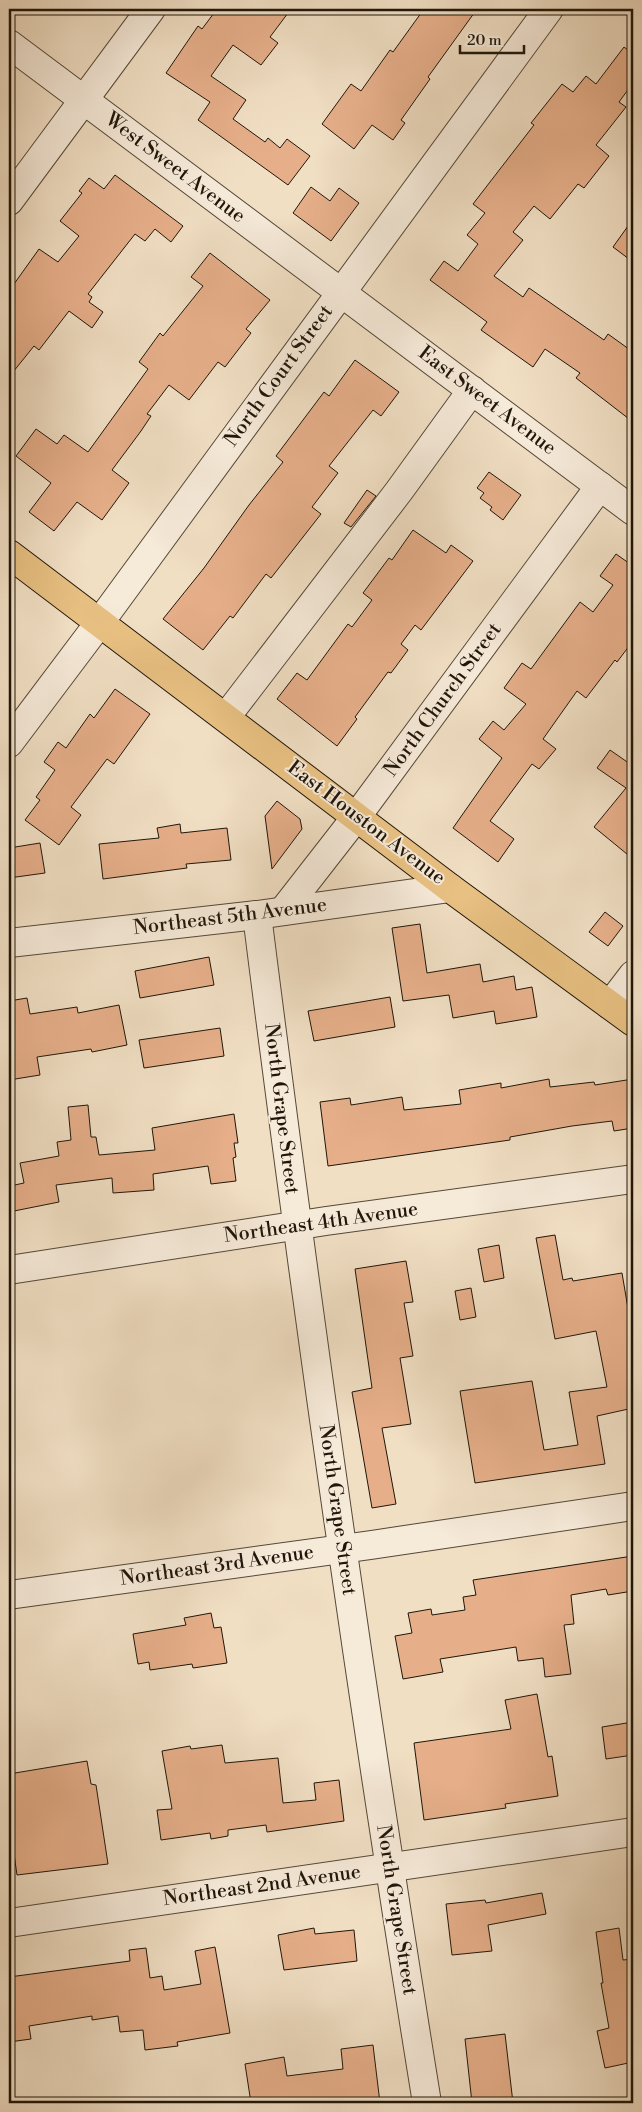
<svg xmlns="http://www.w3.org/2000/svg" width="642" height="2112" font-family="'Libre Bodoni',serif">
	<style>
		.building { fill: #e6af8a; stroke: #1f160a }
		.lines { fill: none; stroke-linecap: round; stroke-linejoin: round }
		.minor-casing { stroke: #544838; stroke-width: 30 }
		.major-casing { stroke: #1f160a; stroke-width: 30 }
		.minor { stroke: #f6ead9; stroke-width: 28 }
		.major { stroke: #e8c082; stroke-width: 28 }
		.labels { text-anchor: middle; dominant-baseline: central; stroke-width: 4; stroke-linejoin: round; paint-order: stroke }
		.street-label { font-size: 20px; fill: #1f160a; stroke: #f6ead9 }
	</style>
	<rect width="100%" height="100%" fill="#f1dfc4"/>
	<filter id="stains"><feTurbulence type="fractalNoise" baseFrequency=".004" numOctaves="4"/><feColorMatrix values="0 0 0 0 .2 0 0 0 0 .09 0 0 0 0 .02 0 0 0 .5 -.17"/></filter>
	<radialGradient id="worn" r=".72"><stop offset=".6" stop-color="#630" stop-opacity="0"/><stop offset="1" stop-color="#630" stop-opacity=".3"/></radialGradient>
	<g class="building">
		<polygon points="217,9 291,9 270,37 278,43 261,65 233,45 211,76 246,100 233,119 265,142 268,138 280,148 287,139 310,156 288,185 198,120 210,102 166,73 198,26 202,29"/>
		<polygon points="424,9 477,9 428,77 430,79 401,120 405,123 393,140 372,125 354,149 322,124 351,84 361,91 390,50 393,52"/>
		<polygon points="624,47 633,54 633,83 619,102 626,107 596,145 609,156 584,188 578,184 550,219 534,206 513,232 523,240 494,276 523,297 529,288 604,340 608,334 633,352 633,422 576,378 580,373 545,349 533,367 481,330 487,322 430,280 444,261 458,271 478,244 467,235 485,213 473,204 534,125 531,123 562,84 573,92 586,76 596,84"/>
		<polygon points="115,175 183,226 171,242 155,229 145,241 135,234 88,294 92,297 89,302 103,312 92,328 69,311 39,350 34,346 9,377 9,291 39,249 58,262 79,236 60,221 82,193 79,191 89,178 104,189"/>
		<polygon points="311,187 330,201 339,188 359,203 331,241 293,213"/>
		<polygon points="633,219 633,262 613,247"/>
		<polygon points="210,253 270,300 246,329 251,333 225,367 218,362 189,400 169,385 147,414 151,416 141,431 112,470 129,483 102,520 77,502 54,531 29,512 51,483 16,456 36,429 57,444 64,435 88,452 148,369 139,362 160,333 163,336 203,286 191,277"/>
		<polygon points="355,360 399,392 381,416 373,410 329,466 338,473 312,507 321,514 271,578 266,574 233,618 230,616 203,650 163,619 204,568 249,505 283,462 276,456 324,392 329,396"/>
		<polygon points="489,472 521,495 503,520 490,510 492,507 480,498 484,493 477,488"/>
		<polygon points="367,490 376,496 351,527 344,523"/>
		<polygon points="413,530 446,553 451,545 473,561 421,630 415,625 401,644 408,650 391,673 388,672 355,717 357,719 337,746 277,699 297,673 307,680 348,624 352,627 372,600 363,593 389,558 392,560"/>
		<polygon points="616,554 633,566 633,641 617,662 615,660 586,698 577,691 543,739 556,749 539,769 532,764 490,821 514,839 498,862 453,828 502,758 479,739 493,721 504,730 526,704 504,688 522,663 531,669 580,602 593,612 613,585 600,576"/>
		<polygon points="115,689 150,714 114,764 107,759 71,807 81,815 59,845 25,820 40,800 36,797 55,770 44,762 58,742 66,748 90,714 94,718"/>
		<polygon points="610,750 633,766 633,859 594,827 626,788 597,768"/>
		<polygon points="277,801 300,819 302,829 272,869 265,816"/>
		<polygon points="180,824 181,833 227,828 231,860 186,864 187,868 103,879 99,844 159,838 157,828"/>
		<polygon points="40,843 45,873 9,878 9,848"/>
		<polygon points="605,912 623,926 608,946 589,932"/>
		<polygon points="420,924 427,973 480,964 483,982 514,976 516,990 532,987 537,1017 496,1024 494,1011 453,1018 449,995 403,1001 392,928"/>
		<polygon points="209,957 214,985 140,998 135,971"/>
		<polygon points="390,997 395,1027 314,1041 308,1011"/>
		<polygon points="27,998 30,1014 77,1007 78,1013 119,1005 127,1045 92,1052 91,1049 37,1057 40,1075 9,1080 9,1001"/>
		<polygon points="220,1028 224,1056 144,1068 139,1040"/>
		<polygon points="549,1079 550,1087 594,1082 595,1085 633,1079 633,1128 614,1131 612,1121 572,1126 510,1137 510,1140 328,1166 320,1102 350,1098 351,1105 402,1097 404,1110 461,1104 459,1090 501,1083 501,1088"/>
		<polygon points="88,1105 91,1137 96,1137 99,1155 155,1150 152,1128 234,1114 238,1143 234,1143 236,1157 233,1158 236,1181 211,1184 208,1166 153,1174 154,1190 113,1193 112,1178 56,1185 59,1202 14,1211 10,1186 24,1183 20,1163 59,1156 57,1142 71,1140 68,1107"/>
		<polygon points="555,1235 563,1280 572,1278 573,1281 622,1273 633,1338 633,1408 597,1416 605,1464 475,1483 460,1391 532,1381 544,1450 578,1445 569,1392 607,1387 596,1331 555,1339 536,1238"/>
		<polygon points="499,1245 504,1278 484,1282 478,1249"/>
		<polygon points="406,1261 413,1302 404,1303 413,1356 400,1358 411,1424 382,1428 396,1504 372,1508 352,1392 372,1388 355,1269"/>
		<polygon points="471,1288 476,1317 460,1320 455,1291"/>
		<polygon points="633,1556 633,1591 608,1595 606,1589 571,1595 574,1624 564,1625 571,1674 545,1677 543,1658 518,1661 516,1647 440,1659 443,1672 403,1679 395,1636 412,1633 408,1613 431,1609 432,1615 465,1610 463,1597 476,1595 473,1580"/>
		<polygon points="211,1613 214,1628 221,1627 227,1663 193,1668 192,1664 150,1670 149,1662 138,1664 133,1634 186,1625 184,1618"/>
		<polygon points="537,1694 548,1757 552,1756 558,1796 505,1804 506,1808 424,1820 414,1743 511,1729 505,1700"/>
		<polygon points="633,1722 633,1755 606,1759 602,1727"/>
		<polygon points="222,1745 225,1763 278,1758 283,1803 316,1800 314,1783 339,1780 344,1821 267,1832 266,1825 228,1830 228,1836 211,1839 210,1833 161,1840 157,1810 172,1809 162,1751 190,1746 191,1749"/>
		<polygon points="87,1761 91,1784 96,1785 108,1864 17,1875 9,1819 9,1774"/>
		<polygon points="542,1893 546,1914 488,1925 492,1951 452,1955 446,1904 485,1900 486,1903"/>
		<polygon points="314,1928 315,1934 354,1930 357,1961 284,1970 278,1935"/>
		<polygon points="619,1928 623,1960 633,1959 633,2062 605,2068 597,2031 609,2028 601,1983 603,1983 596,1932"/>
		<polygon points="215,1947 230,2033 177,2042 178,2046 145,2050 143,2030 120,2032 118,2016 92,2020 92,2016 29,2026 31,2039 9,2042 9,1977 130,1961 129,1950 146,1948 150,1978 162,1976 164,1990 201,1984 195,1951"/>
		<polygon points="505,2034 513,2103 472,2103 465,2039"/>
		<polygon points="373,2045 380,2103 251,2103 245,2064 284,2057 287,2076 343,2069 341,2049"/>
	</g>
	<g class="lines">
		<defs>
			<g id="minor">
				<polyline points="9,44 633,511"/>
				<polyline points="9,201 151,9"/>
				<polyline points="226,717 399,491 472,390"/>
				<polyline points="9,743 100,622 549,9"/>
				<polyline points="283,911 357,816 600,486"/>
				<path d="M 257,915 C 307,1312 363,1708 427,2103"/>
				<polyline points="9,943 257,915 450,888"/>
				<polyline points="610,1005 633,975"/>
				<polyline points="9,1270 326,1221 633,1179"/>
				<polyline points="9,1595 371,1545 633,1506"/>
				<polyline points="9,1923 633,1832"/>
			</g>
			<polyline id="major" points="9,554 450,888 633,1022"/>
		</defs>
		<use href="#minor" class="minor-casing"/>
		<use href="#major" class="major-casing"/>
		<use href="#minor" class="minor"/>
		<use href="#major" class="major"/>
	</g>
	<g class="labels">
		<g class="street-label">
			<text transform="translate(175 168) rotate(37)">West Sweet Avenue</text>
			<text transform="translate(279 376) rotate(-54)">North Court Street</text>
			<text transform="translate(487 401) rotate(37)">East Sweet Avenue</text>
			<text transform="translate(443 700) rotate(-54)">North Church Street</text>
			<text transform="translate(366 823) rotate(37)">East Houston Avenue</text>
			<text transform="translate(230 917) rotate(-7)">Northeast 5th Avenue</text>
			<text transform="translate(281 1109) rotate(83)">North Grape Street</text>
			<text transform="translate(321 1223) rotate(-8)">Northeast 4th Avenue</text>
			<text transform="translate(337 1510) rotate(82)">North Grape Street</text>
			<text transform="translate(217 1566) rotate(-8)">Northeast 3rd Avenue</text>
			<text transform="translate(262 1886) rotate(-8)">Northeast 2nd Avenue</text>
			<text transform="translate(396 1910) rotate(81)">North Grape Street</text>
		</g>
	</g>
	<rect width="642" height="2112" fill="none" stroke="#f1dfc4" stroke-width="30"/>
	<rect x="10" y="10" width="622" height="2092" fill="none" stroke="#1f160a" stroke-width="2.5"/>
	<rect x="15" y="15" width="612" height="2082" fill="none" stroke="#1f160a"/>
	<path d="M460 45v8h64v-8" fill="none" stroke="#1f160a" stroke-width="2.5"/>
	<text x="467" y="45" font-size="15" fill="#1f160a" stroke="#f6ead9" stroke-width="4" paint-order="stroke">20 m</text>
	<rect width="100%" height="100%" filter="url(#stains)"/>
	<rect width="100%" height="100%" fill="url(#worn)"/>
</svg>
